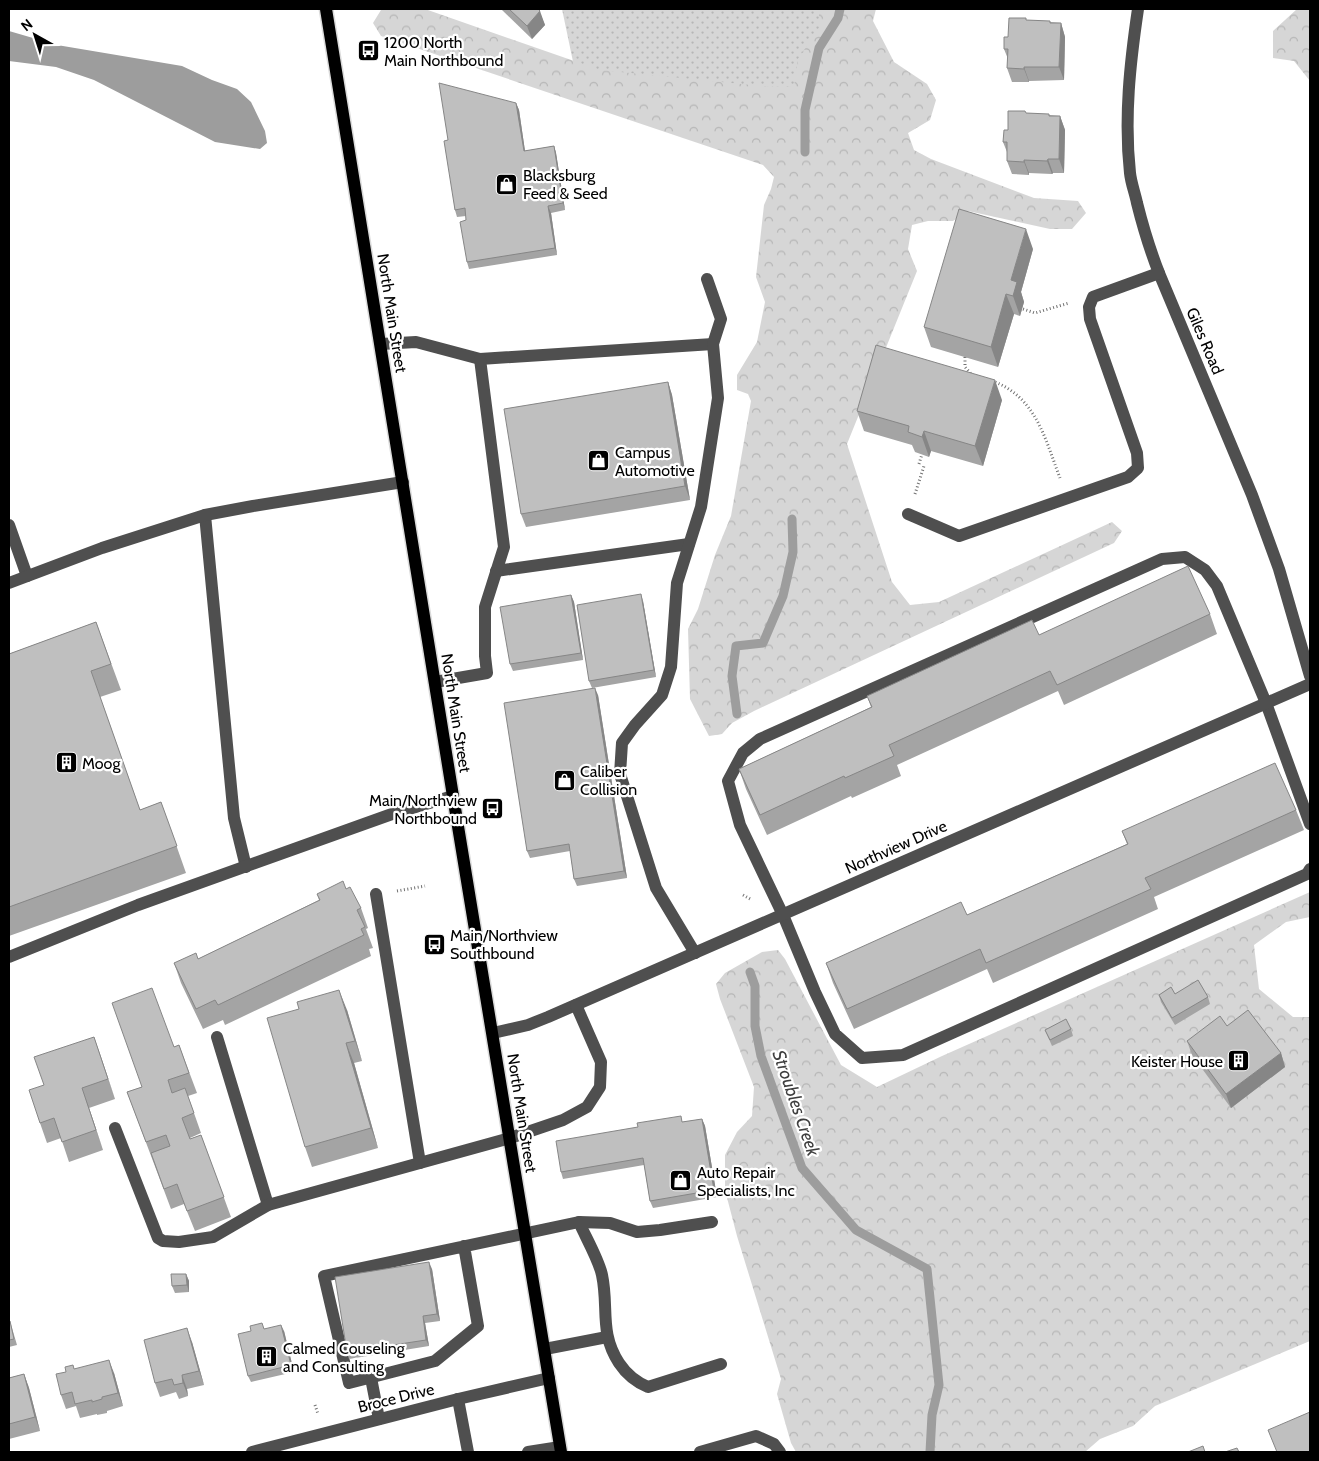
<svg xmlns="http://www.w3.org/2000/svg" width="1319" height="1461" font-family="Cabin,sans-serif">
	<style>
		.grass { fill: url(#grass-dots) }
		.forest { fill: url(#forest-crowns) }
		.water { fill: #9d9d9d }
		.lines { fill: none; stroke-linecap: round; stroke-linejoin: round }
		.stream { stroke: #9d9d9d; stroke-width: 9 }
		.major-casing { stroke: #dbdbdb; stroke-width: 15 }
		.path { stroke: #717171; stroke-width: 3; stroke-dasharray: 1 2.5; stroke-linecap: butt }
		.minor { stroke: #4f4f4f; stroke-width: 12 }
		.major { stroke: #000; stroke-width: 12 }
		.wall { fill: #a4a4a4 }
		.shaded-wall { fill: #868686 }
		.building { fill: #bfbfbf; stroke: #868686 }
		.labels { text-anchor: middle; dominant-baseline: central; stroke-width: 4.5; stroke-linejoin: round; paint-order: stroke }
		.poi-label { font-size: 16px; fill: #000; stroke: #fff; text-anchor: start }
		.street-label { font-size: 16px; fill: #000; stroke: #fff }
		.water-label { font-size: 18px; font-style: italic; fill: #3e3e3e; stroke: #fff }
	</style>
	<defs>
		<pattern id="grass-dots" width="8" height="8" patternUnits="userSpaceOnUse" patternTransform="scale(1.25)"><rect width="8" height="8" fill="#d6d6d6"/><path d="M2 2h.1M6 6h.1" fill="none" stroke="#b6b6b6" stroke-width="1.8" stroke-linecap="round"/></pattern>
		<pattern id="forest-crowns" width="20" height="18" patternUnits="userSpaceOnUse" patternTransform="scale(1.25)"><rect width="20" height="18" fill="#d6d6d6"/><path d="M2 6a3 3 0 1 1 6 0M12 15a3 3 0 1 1 6 0" fill="none" stroke="#b6b6b6"/></pattern>
	</defs>
	<rect width="100%" height="100%" fill="#fff"/>
	<polygon class="grass" points="562,9 868,9 832,168 576,76"/>
	<g class="forest">
		<polygon points="384,9 425,9 600,70 762,86 794,87 798,59 819,28 819,9 876,9 873,21 894,62 927,84 936,100 930,120 908,133 914,150 931,159 1034,198 1078,201 1086,213 1072,229 1050,229 968,211 953,221 928,221 912,225 908,249 917,271 847,444 892,582 910,605 939,602 1112,522 1122,531 1114,543 754,711 732,723 722,734 709,736 690,699 688,629 698,609 715,555 731,516 751,401 748,394 737,390 737,375 757,342 765,302 756,277 764,205 771,189 774,177 763,165 381,36 373,23 381,10"/>
		<polygon points="1297,9 1310,9 1310,81 1294,61 1273,58 1273,31"/>
		<polygon points="1310,892 1310,917 1286,922 1254,945 1259,989 1293,1017 1310,1017 1310,1341 1155,1406 1133,1426 1100,1439 1085,1452 796,1452 791,1443 777,1394 781,1379 737,1236 725,1190 725,1155 737,1132 752,1116 754,1087 720,999 716,984 725,973 762,952 778,950 785,959 841,1065 877,1087 942,1056"/>
	</g>
	<polygon class="water" points="9,31 57,45 182,66 212,80 237,89 251,102 265,131 267,143 260,149 215,142 94,80 56,67 9,61"/>
	<g class="lines">
		<g class="stream">
			<polyline points="805,152 805,110 819,48 838,18 840,9"/>
			<polyline points="737,714 732,676 736,646 763,643 783,596 793,552 792,519"/>
			<polyline points="750,972 755,986 755,1026 761,1056 802,1168 856,1230 927,1269 939,1385 932,1415 930,1452"/>
		</g>
		<defs>
			<polyline id="major" points="326,9 453,796 561,1452"/>
		</defs>
		<use href="#major" class="major-casing"/>
		<g class="path">
			<polyline points="1023,309 1035,313 1069,303"/>
			<polyline points="965,357 965,367 972,375"/>
			<path d="M 992,381 C 1036,396 1045,439 1060,478"/>
			<polyline points="919,464 922,454"/>
			<polyline points="915,494 924,466"/>
			<polyline points="397,891 425,886"/>
			<polyline points="743,895 752,900"/>
			<polyline points="315,1405 318,1414"/>
		</g>
		<g class="minor">
			<path d="M 1138,9 C 1130,63 1124,118 1130,173 C 1131,183 1135,193 1137,203 C 1143,227 1150,250 1159,273 L 1252,495 L 1279,569 L 1310,676"/>
			<polyline points="381,344 416,342 480,359 713,344"/>
			<polyline points="908,514 959,536 1128,477 1138,468 1137,453 1090,319 1089,307 1093,297 1159,273"/>
			<polyline points="205,515 234,818 246,867"/>
			<polyline points="9,525 27,576"/>
			<polyline points="496,571 689,544"/>
			<polyline points="9,583 102,548 205,515 253,506 403,482"/>
			<polyline points="435,682 487,673 485,656 485,607 504,547 480,359"/>
			<polyline points="1310,824 1266,703 1217,586 1205,570 1185,557 1162,559 760,739 743,753 728,781 740,825 783,915 815,992 835,1034 862,1058 903,1055 1307,874 1310,869"/>
			<polyline points="376,894 420,1163"/>
			<polyline points="695,953 656,888 620,774 622,743 635,725 662,695 671,667 677,583 701,507 718,398 713,344 721,319 707,279"/>
			<polyline points="9,957 138,905 392,814 453,796"/>
			<polyline points="493,1033 528,1025 548,1017 1310,684"/>
			<polyline points="217,1037 268,1205"/>
			<polyline points="115,1128 158,1238 163,1241 179,1242 213,1237 268,1205 510,1138 563,1120 587,1107 600,1087 601,1062 576,1005"/>
			<path d="M 579,1222 C 585,1236 599,1260 602,1275 C 609,1308 599,1332 619,1363 C 627,1375 636,1382 648,1387 L 721,1364"/>
			<polyline points="464,1246 478,1326 435,1361 349,1383 324,1276 579,1222 610,1223 637,1232 660,1230 712,1222"/>
			<polyline points="545,1349 607,1337"/>
			<polyline points="371,1378 379,1419"/>
			<polyline points="458,1399 468,1452"/>
			<polyline points="252,1452 458,1399 549,1378"/>
			<polyline points="528,1452 560,1447"/>
			<polyline points="700,1452 756,1436 774,1444 780,1452"/>
		</g>
		<use href="#major" class="major"/>
	</g>
	<g class="wall">
		<polygon points="501,9 538,9 545,25 532,39"/>
		<polygon points="1027,20 1061,23 1065,37 1064,80 1029,81 1029,82 1012,82 1007,68 1008,59 1004,49 1008,37"/>
		<polygon points="516,103 519,110 525,151 554,146 556,153 565,210 551,213 557,255 469,269 467,262 466,220 466,216 457,217 455,210 448,140"/>
		<polygon points="1026,113 1060,116 1065,130 1064,173 1053,173 1052,174 1029,173 1029,175 1012,174 1007,161 1007,152 1003,142 1008,130"/>
		<polygon points="1033,249 1021,292 1024,302 1020,316 1014,314 998,367 931,347 924,327"/>
		<polygon points="668,382 672,395 690,500 526,527 521,514"/>
		<polygon points="1002,400 983,466 931,451 929,457 915,452 912,445 864,431 857,411"/>
		<polygon points="571,595 574,602 583,660 513,671 510,664"/>
		<polygon points="643,601 656,677 592,688 589,681"/>
		<polygon points="1210,614 1217,634 1064,705 1058,691 897,765 901,776 852,798 851,796 767,835 746,789 739,769 871,707 867,696 1039,635"/>
		<polygon points="96,622 121,690 100,697 140,810 161,802 186,873 9,936 9,654"/>
		<polygon points="598,695 627,878 577,886 574,879 570,851 530,858 527,851"/>
		<polygon points="1296,810 1304,830 1154,897 1158,909 993,983 987,969 854,1029 833,983 826,963 967,915 1127,844 1122,831"/>
		<polygon points="346,889 361,908 368,928 366,929 373,948 369,949 371,956 225,1025 223,1020 203,1029 181,983 174,963 198,959 319,900 317,894"/>
		<polygon points="1175,994 1208,997 1210,1004 1175,1025 1161,1002 1159,995"/>
		<polygon points="347,1010 362,1061 354,1063 378,1148 312,1167 305,1147"/>
		<polygon points="1227,1026 1281,1053 1285,1067 1231,1108 1192,1055 1187,1041"/>
		<polygon points="1071,1029 1073,1036 1052,1046 1045,1030"/>
		<polygon points="94,1037 115,1099 89,1108 103,1150 69,1162 61,1138 47,1143 40,1123 44,1085"/>
		<polygon points="179,1045 197,1093 188,1096 201,1133 190,1138 190,1139 201,1135 231,1217 195,1231 184,1204 171,1209 127,1092 142,1087 174,1047"/>
		<polygon points="702,1119 705,1126 717,1197 653,1208 650,1201 644,1165 563,1179 561,1172 683,1122"/>
		<polygon points="432,1269 440,1321 425,1323 429,1346 349,1359 347,1352"/>
		<polygon points="186,1274 189,1281 189,1292 175,1293 172,1286"/>
		<polygon points="9,1321 10,1321 12,1328 17,1345 9,1347"/>
		<polygon points="264,1329 284,1331 294,1372 251,1382 248,1376"/>
		<polygon points="192,1342 204,1385 187,1389 188,1396 179,1399 176,1392 160,1397 155,1383"/>
		<polygon points="74,1369 114,1373 123,1406 107,1411 107,1413 97,1415 97,1414 80,1418 76,1406 66,1409 61,1395"/>
		<polygon points="24,1374 29,1388 40,1431 9,1439 9,1378"/>
	</g>
	<g class="shaded-wall">
		<polygon points="540,11 545,25 532,39 527,26"/>
		<polygon points="1061,23 1065,37 1064,80 1059,67"/>
		<polygon points="1024,67 1029,81 1029,82 1024,69"/>
		<polygon points="516,103 519,110 526,158 524,151"/>
		<polygon points="1060,116 1065,130 1064,173 1059,159"/>
		<polygon points="554,146 556,153 565,210 563,203"/>
		<polygon points="1048,159 1053,173 1052,174 1047,161"/>
		<polygon points="1024,160 1029,173 1029,175 1024,162"/>
		<polygon points="548,206 551,213 557,255 555,248"/>
		<polygon points="1026,229 1033,249 1021,292 1024,302 1020,316 1013,296 1011,280"/>
		<polygon points="1006,294 1014,314 998,367 991,347"/>
		<polygon points="995,380 1002,400 983,466 975,446"/>
		<polygon points="668,382 672,395 690,500 685,486"/>
		<polygon points="924,431 931,451 929,457 922,437"/>
		<polygon points="641,594 643,601 656,677 654,670"/>
		<polygon points="571,595 574,602 583,660 581,653"/>
		<polygon points="595,688 598,695 627,878 624,871"/>
		<polygon points="339,990 347,1010 362,1061 355,1041"/>
		<polygon points="94,1037 101,1057 115,1099 108,1079"/>
		<polygon points="346,1043 354,1063 378,1148 371,1128"/>
		<polygon points="1281,1053 1285,1067 1231,1108 1226,1094"/>
		<polygon points="82,1088 89,1108 103,1150 96,1130"/>
		<polygon points="702,1119 705,1126 717,1197 714,1190"/>
		<polygon points="429,1262 432,1269 440,1321 437,1314"/>
		<polygon points="186,1274 189,1281 189,1292 187,1285"/>
		<polygon points="423,1316 425,1323 429,1346 426,1340"/>
		<polygon points="281,1325 284,1331 294,1372 291,1365"/>
		<polygon points="187,1328 192,1342 204,1385 199,1371"/>
		<polygon points="109,1360 114,1373 123,1406 118,1393"/>
		<polygon points="24,1374 29,1388 40,1431 35,1417"/>
		<polygon points="182,1375 187,1389 188,1396 183,1383"/>
	</g>
	<g class="building">
		<polygon points="509,9 538,9 540,11 527,26"/>
		<polygon points="1009,18 1026,18 1026,20 1050,21 1050,23 1061,23 1059,67 1024,67 1024,69 1007,68 1008,49 1004,49 1004,37 1008,37"/>
		<polygon points="439,83 516,103 524,151 554,146 563,203 548,206 555,248 467,262 460,222 466,220 465,208 455,210 444,141 448,140"/>
		<polygon points="1008,111 1025,111 1026,113 1049,114 1049,116 1060,116 1059,159 1048,159 1047,161 1024,160 1024,162 1007,161 1007,142 1003,142 1004,130 1008,130"/>
		<polygon points="959,209 1026,229 1011,280 1017,282 1013,296 1006,294 991,347 924,327"/>
		<polygon points="876,345 995,380 975,446 924,431 922,437 908,432 909,426 857,411"/>
		<polygon points="668,382 685,486 521,514 504,409"/>
		<polygon points="1188,566 1210,614 1057,685 1050,671 889,745 894,756 845,778 844,776 760,815 739,769 872,707 867,696 1032,620 1039,635"/>
		<polygon points="641,594 654,670 589,681 577,605"/>
		<polygon points="571,595 581,653 510,664 500,607"/>
		<polygon points="96,622 111,664 91,671 140,810 161,802 177,846 9,907 9,654"/>
		<polygon points="595,688 624,871 574,879 569,844 527,851 504,703"/>
		<polygon points="1275,763 1296,810 1145,878 1151,889 986,963 980,949 847,1009 826,963 961,902 967,915 1128,844 1122,831"/>
		<polygon points="343,881 346,889 350,887 361,908 357,910 365,927 361,929 364,935 218,1005 215,1000 196,1009 174,963 196,953 198,959 320,900 317,894"/>
		<polygon points="1198,980 1208,997 1172,1018 1159,995 1171,987 1175,994"/>
		<polygon points="152,988 174,1047 179,1045 189,1073 168,1080 172,1093 185,1088 194,1113 182,1118 190,1139 201,1135 224,1197 187,1211 177,1184 164,1189 151,1153 170,1146 166,1135 146,1142 127,1092 142,1087 112,1003"/>
		<polygon points="339,990 355,1041 346,1043 371,1128 305,1147 267,1018 299,1009 297,1002"/>
		<polygon points="1248,1010 1281,1053 1226,1094 1187,1041 1220,1016 1227,1026"/>
		<polygon points="1066,1019 1071,1029 1050,1040 1045,1030"/>
		<polygon points="94,1037 108,1079 82,1088 96,1130 62,1142 54,1118 40,1123 29,1090 44,1085 34,1057"/>
		<polygon points="681,1116 682,1122 702,1119 714,1190 650,1201 643,1158 561,1172 556,1141 638,1127 637,1123"/>
		<polygon points="429,1262 437,1314 423,1316 426,1340 347,1352 335,1277"/>
		<polygon points="171,1274 186,1274 187,1285 172,1286"/>
		<polygon points="9,1321 10,1321 14,1339 9,1340"/>
		<polygon points="262,1323 264,1329 281,1325 291,1365 248,1376 238,1334 251,1331 250,1326"/>
		<polygon points="187,1328 199,1371 182,1375 183,1383 174,1385 172,1379 155,1383 144,1340"/>
		<polygon points="109,1360 118,1393 102,1397 102,1399 92,1402 92,1400 75,1404 72,1392 61,1395 56,1374 66,1372 65,1367 73,1365 74,1369"/>
		<polygon points="24,1374 35,1417 9,1424 9,1378"/>
		<polygon points="1310,1412 1310,1452 1277,1452 1268,1430"/>
		<polygon points="1203,1446 1205,1452 1188,1452"/>
		<polygon points="1237,1448 1239,1452 1225,1452"/>
	</g>
	<defs>
		<symbol id="bus-square" viewBox="-11 -11 22 22"><rect x="-9" y="-9" width="18" height="18" rx="4" fill="#000" stroke="#fff"/><path d="M-5-6H5V4H4V6H2V4H-2V6H-4V4H-5ZM-3.5-4V0h7V-4ZM-3.5 1.2v1.5H-2V1.2ZM2 1.2v1.5H3.5V1.2Z" fill="#fff"/></symbol>
		<symbol id="shop-square" viewBox="-11 -11 22 22"><rect x="-9" y="-9" width="18" height="18" rx="4" fill="#000" stroke="#fff"/><path d="M-5-2.5h2.3a2.7 3.5 0 0 1 5.4 0H5L5.5 6h-11ZM-1.5-2.5h3a1.5 2.3 0 0 0-3 0Z" fill="#fff"/></symbol>
		<symbol id="building-square" viewBox="-11 -11 22 22"><rect x="-9" y="-9" width="18" height="18" rx="4" fill="#000" stroke="#fff"/><path d="M-4-6H4V6H1V3H-1V6H-4ZM-2.5-4.3h1.7v1.8h-1.7ZM.8-4.3h1.7v1.8H.8ZM-2.5-1h1.7V.8h-1.7ZM.8-1h1.7V.8H.8Z" fill="#fff"/></symbol>
	</defs>
	<g fill-rule="evenodd">
		<use href="#bus-square" x="356" y="38" width="25" height="25"/>
		<use href="#shop-square" x="494" y="172" width="25" height="25"/>
		<use href="#shop-square" x="586" y="448" width="25" height="25"/>
		<use href="#building-square" x="54" y="750" width="25" height="25"/>
		<use href="#shop-square" x="552" y="768" width="25" height="25"/>
		<use href="#bus-square" x="480" y="796" width="25" height="25"/>
		<use href="#bus-square" x="422" y="932" width="25" height="25"/>
		<use href="#building-square" x="1226" y="1048" width="25" height="25"/>
		<use href="#shop-square" x="668" y="1168" width="25" height="25"/>
		<use href="#building-square" x="254" y="1344" width="25" height="25"/>
	</g>
	<g class="labels">
		<g class="poi-label">
			<text x="384" y="42">1200 North<tspan x="384" dy="18">Main Northbound</tspan></text>
			<text x="523" y="175">Blacksburg<tspan x="523" dy="18">Feed &amp; Seed</tspan></text>
			<text x="615" y="452">Campus<tspan x="615" dy="18">Automotive</tspan></text>
			<text x="82" y="763">Moog</text>
			<text x="580" y="771">Caliber<tspan x="580" dy="18">Collision</tspan></text>
			<text x="477" y="800" text-anchor="end">Main/Northview<tspan x="477" dy="18">Northbound</tspan></text>
			<text x="450" y="935">Main/Northview<tspan x="450" dy="18">Southbound</tspan></text>
			<text x="1223" y="1061" text-anchor="end">Keister House</text>
			<text x="697" y="1172">Auto Repair<tspan x="697" dy="18">Specialists, Inc</tspan></text>
			<text x="283" y="1348">Calmed Couseling<tspan x="283" dy="18">and Consulting</tspan></text>
		</g>
		<g class="street-label">
			<text transform="translate(392 313) rotate(81)">North Main Street</text>
			<text transform="translate(1205 341) rotate(67)">Giles Road</text>
			<text transform="translate(456 713) rotate(81)">North Main Street</text>
			<text transform="translate(896 847) rotate(-24)">Northview Drive</text>
			<text transform="translate(522 1113) rotate(81)">North Main Street</text>
			<text transform="translate(396 1398) rotate(-14)">Broce Drive</text>
		</g>
		<g class="water-label">
			<text transform="translate(796 1103) rotate(71)">Stroubles Creek</text>
		</g>
	</g>
	<rect width="1319" height="1461" fill="none" stroke="#000000" stroke-width="20"/>
	<g transform="translate(35 35) rotate(321)" stroke="#ffffff" stroke-width="4" paint-order="stroke">
	<path d="M0-4L9 19L0 12L-9 19Z" fill="#000000"/>
	<text y="-8" font-size="14" font-weight="bold" text-anchor="middle" fill="#000000">N</text>
	</g>
</svg>
